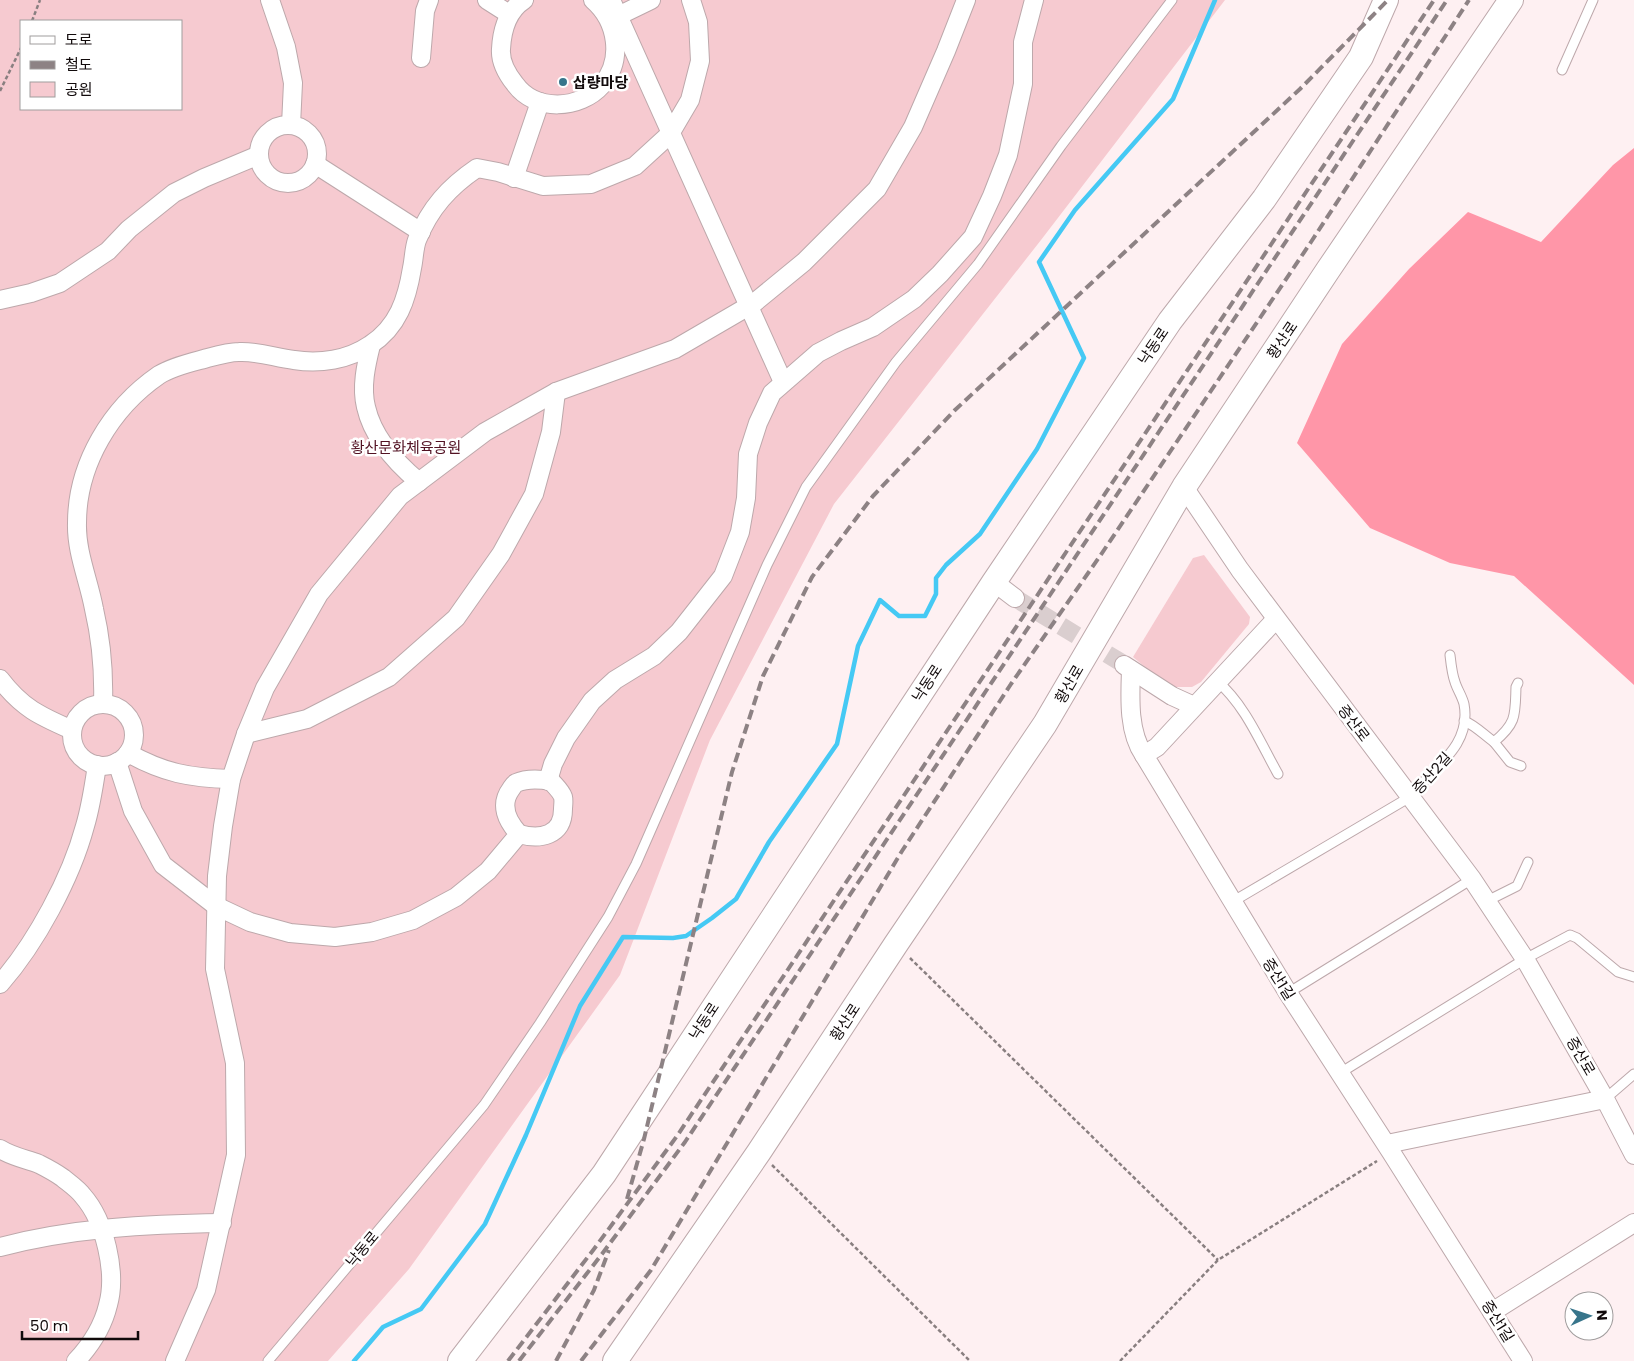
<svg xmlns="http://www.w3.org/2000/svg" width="1634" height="1361" font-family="Poppins,'Noto Sans KR',sans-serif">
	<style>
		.green { fill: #f6cad0; fill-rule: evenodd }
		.forest { fill: #ff96a8 }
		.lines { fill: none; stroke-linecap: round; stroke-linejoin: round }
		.stream { stroke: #45c9f4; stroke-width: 4.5 }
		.street-tunnel { stroke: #dacecf; stroke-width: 18; stroke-dasharray: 18 9; stroke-linecap: butt }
		.lane-casing { stroke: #bda8ab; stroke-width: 11 }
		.street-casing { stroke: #bda8ab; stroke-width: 20 }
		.secondary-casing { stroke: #bda8ab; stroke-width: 26 }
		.path { stroke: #897f80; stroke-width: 2.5; stroke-dasharray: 4 2.5; stroke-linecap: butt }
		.lane { stroke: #fff; stroke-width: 9 }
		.street { stroke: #fff; stroke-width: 18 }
		.secondary { stroke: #fff; stroke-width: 24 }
		.rail { stroke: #8d8284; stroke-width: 4; stroke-dasharray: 10 5; stroke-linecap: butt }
		.poi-dot { fill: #37758b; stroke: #fff; stroke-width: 2 }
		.labels { text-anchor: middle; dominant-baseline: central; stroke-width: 5; stroke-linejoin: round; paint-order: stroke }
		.poi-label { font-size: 15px; font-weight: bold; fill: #110a0b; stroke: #fff; text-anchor: start }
		.street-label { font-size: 15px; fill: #110a0b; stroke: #fff }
		.park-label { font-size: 15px; fill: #521223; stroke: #fff }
	</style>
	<rect width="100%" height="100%" fill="#fef0f2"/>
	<g class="green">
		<path d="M 0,0 L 1225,0 L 1041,240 L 834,504 L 710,740 L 620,975 L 409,1269 L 328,1361 L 0,1361 ZM 21,21 L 181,21 L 181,109 L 21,109 Z"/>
		<polygon points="1204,555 1250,617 1249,624 1201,682 1192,687 1169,687 1133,657 1193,558"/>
	</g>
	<polygon class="forest" points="1634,148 1634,685 1514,576 1450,563 1370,528 1297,443 1342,344 1409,269 1468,212 1541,242 1613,165"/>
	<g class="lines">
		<polyline class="stream" points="354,1361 383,1327 421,1309 485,1224 526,1135 580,1006 623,937 673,938 686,936 712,918 736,899 769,842 837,744 858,646 880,600 899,616 925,616 936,594 936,578 946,565 980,534 1037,449 1084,358 1039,262 1075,210 1173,99 1215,0"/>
		<polyline class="street-tunnel" points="1015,598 1122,663"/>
		<defs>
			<g id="lane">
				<polyline points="1562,70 1593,0"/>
				<path d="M 1217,681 C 1245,705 1260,742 1278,774"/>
				<path d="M 1464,721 C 1475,725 1484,735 1494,742 C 1517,723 1515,715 1516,687 L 1518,683"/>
				<polyline points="1494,742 1510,762 1521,766"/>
				<polyline points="1487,901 1517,886 1528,862"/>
				<path d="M 1232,902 L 1410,797 C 1432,768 1472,747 1464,704 C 1462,696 1457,689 1455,682 C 1452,674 1451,664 1450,655"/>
				<polyline points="1288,993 1472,879"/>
				<polyline points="1340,1073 1525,959 1570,935 1577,938 1618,972 1634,977"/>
				<polyline points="1605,1099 1634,1074"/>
				<polyline points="268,1361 484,1105 540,1023 608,917 636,864 767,565 806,487 896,362 978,264 1061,146 1172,0"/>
			</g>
			<g id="street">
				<polyline points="270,0 286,47 293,83 291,125"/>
				<polyline points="487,0 509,14"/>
				<path d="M 524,0 C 507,11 502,30 501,49 C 500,62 507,74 515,84 C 535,112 580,110 602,85 C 624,59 617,21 593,0"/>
				<polyline points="611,0 783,382"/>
				<polyline points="618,16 651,0"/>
				<polyline points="421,58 425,11 429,0"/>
				<circle cx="288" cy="154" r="29"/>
				<polyline points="315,164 421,232"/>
				<polyline points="514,178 540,102"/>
				<polyline points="0,300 31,293 60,283 108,251 129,229 174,193 204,178 259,155"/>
				<path d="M 371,345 C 366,365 361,387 366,407 C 373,438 395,462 419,482"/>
				<polyline points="1184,487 1240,570 1472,879 1525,959 1605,1099 1634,1155"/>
				<polyline points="994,582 1015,598"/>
				<polyline points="1276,619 1157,747 1144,755 1288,993 1391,1152 1523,1361"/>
				<polyline points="1124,665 1172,696 1194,706"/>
				<path d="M 1131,670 C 1130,697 1128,732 1144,755"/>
				<path d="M 0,679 C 22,708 40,716 72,730"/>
				<circle cx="103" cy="735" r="31"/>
				<path d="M 103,704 C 104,673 101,639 94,609 C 89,581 76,552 77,523 C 77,464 111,408 159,375 C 172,367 189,363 204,359 C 215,356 228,352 239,352 C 258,351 276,358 294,360 C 320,364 348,360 370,345 C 398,327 407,299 412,268 C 414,259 414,248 417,240 C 430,208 449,187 477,168 L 498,172 L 543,186 L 591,184 L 635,166 L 670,134 L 690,100 L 700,61 L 698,22 L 691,0"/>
				<polyline points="246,734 307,719 389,677 456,618 501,554 534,494 551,432 556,392"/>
				<path d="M 128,753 C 164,773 190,778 231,779"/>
				<path d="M 117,762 L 133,811 L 163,865 L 216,906 L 250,922 L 290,933 L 335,937 L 372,932 L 413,920 L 456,897 L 488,871 L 519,834 C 540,840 563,836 563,809 C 563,806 564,801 563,797 C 561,791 555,786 551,781 C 540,779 527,778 516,783 C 514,784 513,786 511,789 C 499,805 507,821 519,834"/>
				<polyline points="548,781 553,764 566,738 592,701 615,680 654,656 679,632 723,576 740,532 746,498 748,454 758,423 772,393 818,353 841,341 873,327 914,299 940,274 973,237 992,196 1008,155 1023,84 1023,42 1034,0"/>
				<path d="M 0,984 C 36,943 71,878 85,826 C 91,806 94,785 97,765"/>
				<polyline points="1387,1144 1605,1099"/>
				<path d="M 0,1149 C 13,1157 26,1159 39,1164 C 47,1168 56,1173 63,1178 C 69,1183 78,1189 83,1196 C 105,1221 117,1273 108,1305 C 103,1326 91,1345 76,1361"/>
				<path d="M 0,1247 C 72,1228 148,1224 222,1223"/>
				<polyline points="1492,1312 1634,1223"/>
				<polyline points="175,1361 206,1290 236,1155 235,1063 215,969 217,876 223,826 231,779 246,734 265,688 319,594 400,496 485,432 556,392 675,349 754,303 804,262 877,189 913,127 946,51 966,0"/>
			</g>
			<g id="secondary">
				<polyline points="460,1361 604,1174 994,582 1170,321 1264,199 1361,57 1386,0"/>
				<polyline points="615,1361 759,1152 896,944 1045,724 1184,487 1328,270 1511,0"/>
			</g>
		</defs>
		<use href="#lane" class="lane-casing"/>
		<use href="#street" class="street-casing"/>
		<use href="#secondary" class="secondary-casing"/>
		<g class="path">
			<polyline points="32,21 40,0"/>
			<polyline points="0,91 21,48"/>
			<polyline points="910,958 1218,1260"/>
			<polyline points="772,1165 970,1361"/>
			<polyline points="1120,1361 1218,1260 1377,1161"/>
		</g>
		<use href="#lane" class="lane"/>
		<use href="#street" class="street"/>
		<use href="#secondary" class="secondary"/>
		<g class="rail">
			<polyline points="627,1199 644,1139 732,772 763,676 812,577 873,496 955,410 1300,89 1388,0"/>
			<polyline points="508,1361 594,1249 677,1136 1434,0"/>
			<polyline points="519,1361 602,1254 685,1142 1447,0"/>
			<polyline points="556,1361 594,1290 609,1250"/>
			<polyline points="581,1361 651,1270 902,851 1011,684 1100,556 1311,242 1469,0"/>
		</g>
	</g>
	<circle class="poi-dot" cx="563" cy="82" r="5"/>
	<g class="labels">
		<g class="poi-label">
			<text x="573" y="82">삽량마당</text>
		</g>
		<g class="street-label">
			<text transform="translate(1282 340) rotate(-56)">황산로</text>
			<text transform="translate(1153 346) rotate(-56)">낙동로</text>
			<text transform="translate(927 683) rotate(-57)">낙동로</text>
			<text transform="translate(1069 684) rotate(-60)">황산로</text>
			<text transform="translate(1354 723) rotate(53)">증산로</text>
			<text transform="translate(1432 773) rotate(-48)">증산2길</text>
			<text transform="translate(1279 979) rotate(58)">증산1길</text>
			<text transform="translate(704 1021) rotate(-57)">낙동로</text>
			<text transform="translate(845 1022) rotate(-57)">황산로</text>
			<text transform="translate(1581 1056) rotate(60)">증산로</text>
			<text transform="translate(362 1249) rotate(-50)">낙동로</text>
			<text transform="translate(1498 1321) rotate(58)">증산1길</text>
		</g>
		<g class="park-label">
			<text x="406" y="447">황산문화체육공원</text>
		</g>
	</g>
	<rect x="20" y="20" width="162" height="90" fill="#ffffff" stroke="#a09d9d"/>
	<rect x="30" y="36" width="25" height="8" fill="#ffffff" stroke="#a09d9d"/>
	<text x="65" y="45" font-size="15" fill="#110a0b">도로</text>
	<rect x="30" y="61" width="25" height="8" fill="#8d8284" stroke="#a09d9d"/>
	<text x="65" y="70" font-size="15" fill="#110a0b">철도</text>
	<rect x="30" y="82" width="25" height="15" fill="#f6cad0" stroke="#a09d9d"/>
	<text x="65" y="95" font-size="15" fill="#110a0b">공원</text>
	<g transform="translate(1589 1316) rotate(87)"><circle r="24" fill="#ffffff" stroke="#a09d9d"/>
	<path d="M0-4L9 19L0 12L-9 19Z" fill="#37758b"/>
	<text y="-8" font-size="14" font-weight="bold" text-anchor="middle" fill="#110a0b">N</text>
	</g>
	<path d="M22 1331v8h116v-8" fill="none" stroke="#110a0b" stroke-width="2.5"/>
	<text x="30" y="1331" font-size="15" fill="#110a0b" stroke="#ffffff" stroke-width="4" paint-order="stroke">50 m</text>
</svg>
